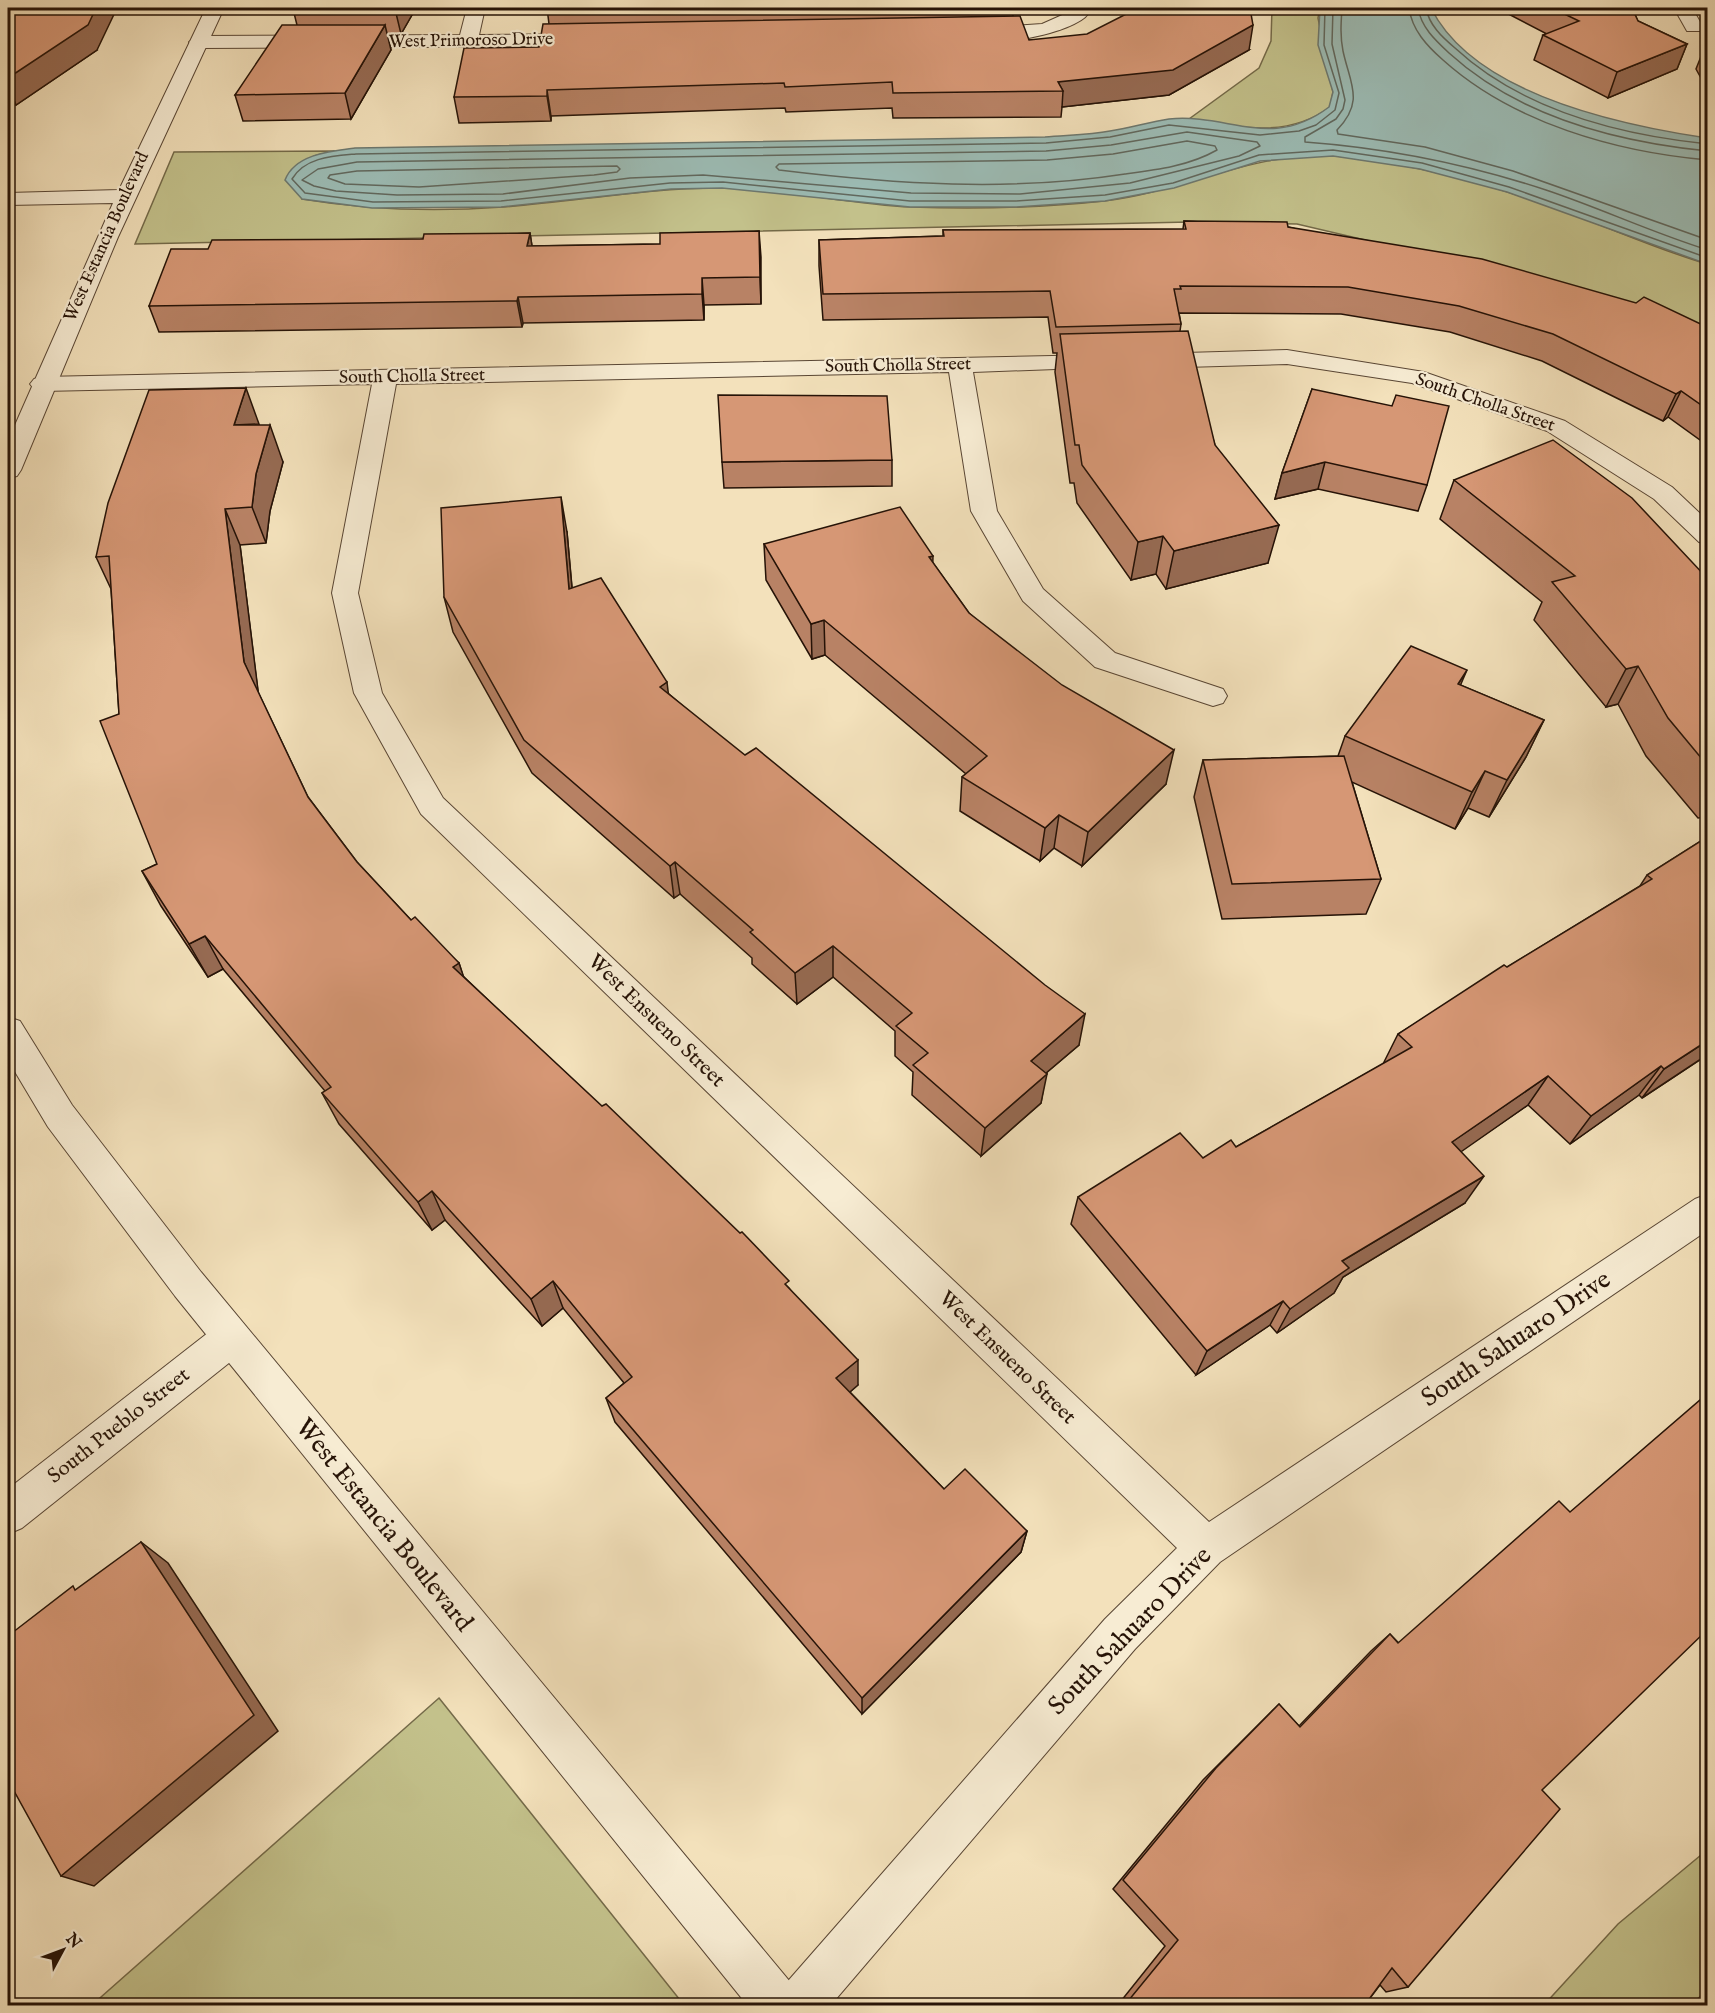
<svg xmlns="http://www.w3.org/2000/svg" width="1715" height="2013" font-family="'IM FELL English',serif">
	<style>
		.green { fill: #c3c18b; stroke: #746a49; stroke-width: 1.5 }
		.water { fill: #9cbcb5; stroke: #6d786f; stroke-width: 1.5 }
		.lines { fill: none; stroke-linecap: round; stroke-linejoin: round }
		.shore { stroke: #61685e; stroke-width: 1.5 }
		.minor-casing { stroke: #594634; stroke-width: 2 }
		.tertiary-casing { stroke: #594634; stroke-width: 2 }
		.minor { fill: #f7ecd3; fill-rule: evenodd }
		.tertiary { fill: #f7ecd3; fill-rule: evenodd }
		.wall { fill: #b88265; stroke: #261307; stroke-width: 1.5 }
		.shaded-wall { fill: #966a52; stroke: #261307; stroke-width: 1.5 }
		.building { fill: #d69775; stroke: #261307; stroke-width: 1.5 }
		.labels { text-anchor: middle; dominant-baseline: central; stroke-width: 4.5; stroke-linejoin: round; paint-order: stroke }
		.far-street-label { font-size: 18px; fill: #261307; stroke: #f7ecd3 }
		.street-label { font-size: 21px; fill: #261307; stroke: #f7ecd3 }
		.near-street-label { font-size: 26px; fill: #261307; stroke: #f7ecd3 }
	</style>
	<rect width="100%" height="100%" fill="#f3e1bb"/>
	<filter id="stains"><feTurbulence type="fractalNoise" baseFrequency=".00333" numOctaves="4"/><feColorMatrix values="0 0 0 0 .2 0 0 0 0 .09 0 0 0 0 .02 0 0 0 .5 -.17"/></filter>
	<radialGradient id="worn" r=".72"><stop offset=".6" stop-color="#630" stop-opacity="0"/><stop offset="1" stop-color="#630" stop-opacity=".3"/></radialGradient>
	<g class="green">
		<path d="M 1272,8 L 1320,8 L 1318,18 L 1333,92 L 1330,107 C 1287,139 1238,127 1189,119 L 1259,68 L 1271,41 Z"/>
		<path d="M 335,151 L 314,156 L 302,199 C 368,210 436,212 503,207 C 575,202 645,188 718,188 C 782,188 846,204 911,207 C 974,209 1041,208 1104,201 C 1183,192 1257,150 1336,156 C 1414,163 1493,185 1566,212 C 1613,229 1659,250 1707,264 L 1707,338 L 1591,293 L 1297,224 L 1190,222 L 135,244 L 174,152 Z"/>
		<polygon points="439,1698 684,2005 92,2005"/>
		<polygon points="1707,1850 1707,1990 1691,2005 1543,2006 1618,1924"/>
	</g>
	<path class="water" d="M 1320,8 L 1431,8 C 1474,94 1620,125 1707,138 L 1707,264 L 1507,192 L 1420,169 L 1333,156 L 1260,161 L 1174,188 L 1105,201 L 1016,207 L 910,207 L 722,188 L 671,189 L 501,207 L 372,208 L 302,199 L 285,180 C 295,154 331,151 355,148 L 1045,137 C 1067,135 1089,135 1110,131 C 1130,128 1149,122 1169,119 C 1229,113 1271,151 1329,107 L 1333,92 L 1318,45 Z"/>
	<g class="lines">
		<g class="shore">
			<path d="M 1325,8 L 1324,45 L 1339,93 L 1335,110 L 1316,125 L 1299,131 L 1260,135 L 1169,125 L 1110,137 L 1046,143 L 356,154 C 333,156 305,157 292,179 L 305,193 L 373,202 L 501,201 L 670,183 L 723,182 L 910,201 L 1016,201 L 1105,195 L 1173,183 L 1259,155 L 1333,150 L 1422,163 L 1509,187 L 1708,258"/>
			<path d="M 1333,8 L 1332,44 L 1345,100 L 1343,109 L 1336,119 L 1305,137 L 1305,142 C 1387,148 1467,164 1546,190 C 1600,208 1653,233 1708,250"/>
			<path d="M 1342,8 C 1341,23 1340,36 1343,51 C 1350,84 1365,101 1337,130 L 1338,134 L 1425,147 L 1513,171 L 1708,240"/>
			<path d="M 1409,8 C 1412,30 1427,46 1443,60 C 1513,123 1616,152 1708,160"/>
			<path d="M 1418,8 C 1421,27 1435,40 1449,53 C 1518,116 1617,142 1708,151"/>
			<path d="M 1426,8 C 1429,25 1442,37 1455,48 C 1522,110 1620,135 1708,144"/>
			<polygon points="1187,132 1257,142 1260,146 1239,156 1130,183 1020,194 911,193 703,175 630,178 503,194 397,195 336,191 314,186 302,180 318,169 357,162 1046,151 1111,145"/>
			<path d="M 1187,141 L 1215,146 L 1217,150 C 1189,166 1156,170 1125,174 C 1010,192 894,184 779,170 L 776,167 L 779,164 L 1047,160 L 1113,154 Z"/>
			<polygon points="617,166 620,169 617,172 594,175 419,187 345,184 328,178 330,175 357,171"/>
		</g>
		<defs>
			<g id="minor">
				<polygon points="467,8 485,8 479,35 583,34 592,40 583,46 198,48 189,42 198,36 460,35"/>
				<path d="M 1067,8 L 1085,8 L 1088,14 C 1076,32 986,52 974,34 L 983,28 L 1042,24 L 1069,12 Z"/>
				<polygon points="1674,8 1692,8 1703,27 1701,31 1687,31"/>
				<polygon points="1287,350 1424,372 1565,421 1672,487 1708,521 1708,544 1699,542 1654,499 1547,431 1412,383 1287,364 1150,368 1142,366 1138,361 1142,356 1150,354"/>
				<polygon points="1101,355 1109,357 1113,362 1109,367 973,372 997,511 1043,589 1115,653 1223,689 1227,696 1223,703 1213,706 1095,667 1023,601 971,511 949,372 396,384 358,593 382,693 443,798 1209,1522 1695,1199 1708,1194 1708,1230 1220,1562 1135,1649 830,2006 774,2006 781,1989 1105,1619 1177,1548 421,814 354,693 332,593 372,384 42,391 34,389 30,384 34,379 42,377"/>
				<polygon points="231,1320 244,1325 250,1338 244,1351 22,1528 8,1534 8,1489 218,1325"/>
			</g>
			<g id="tertiary">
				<polygon points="206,8 224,8 118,237 21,470 17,476 8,478 8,441 113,203 8,205 8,193 119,190"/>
				<polygon points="8,1017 20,1021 72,1105 201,1272 796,1989 803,2006 748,2006 175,1296 48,1127 8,1060"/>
			</g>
		</defs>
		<use href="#minor" class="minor-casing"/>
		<use href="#tertiary" class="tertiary-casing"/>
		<use href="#minor" class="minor"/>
		<use href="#tertiary" class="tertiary"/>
	</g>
	<g class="wall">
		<polygon points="8,8 97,50 16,105 8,103"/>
		<polygon points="416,8 401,34 387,34 391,50 351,119 243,121 235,95 297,25 293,9"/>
		<polygon points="547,8 1013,8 1013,17 1029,40 1249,50 1169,95 1062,107 1061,117 893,118 892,108 786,112 785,108 551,116 551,121 459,123 454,97 539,47 549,24"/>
		<polygon points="1497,8 1632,8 1638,21 1687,44 1677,69 1608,98 1534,60 1543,35 1547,34"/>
		<polygon points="1706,44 1707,44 1707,89 1696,69"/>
		<polygon points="1184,221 1288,227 1707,327 1707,445 1668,417 1663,421 1542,361 1450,332 1341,314 1179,313 1181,324 1180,331 1215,445 1268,563 1166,589 1156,574 1131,580 1077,503 1074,483 1070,483 1055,372 1057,353 1053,353 1048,317 823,320 819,266 819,240 943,236 943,230 1183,229"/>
		<polygon points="759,231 761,304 704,305 704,320 523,323 522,327 159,332 149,306 423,239 530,233 532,246 660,244"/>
		<polygon points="1312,389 1427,485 1418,511 1318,489 1275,499 1282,473"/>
		<polygon points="259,425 283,462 270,511 266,543 240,545 258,692 308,797 357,862 411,920 459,963 463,976 789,1288 858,1385 850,1392 944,1489 1027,1531 1021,1552 862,1714 615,1422 606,1398 624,1383 563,1308 542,1326 445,1220 432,1230 339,1124 322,1093 325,1091 223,969 208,977 161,906 142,871 157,864 119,714 111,589 96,557"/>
		<polygon points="892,460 892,486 724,488 722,462"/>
		<polygon points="1454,480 1707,578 1707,817 1698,818 1646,756 1618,704 1606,707 1534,620 1542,602 1440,519"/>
		<polygon points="567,532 572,587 669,694 1079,1045 1046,1073 1041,1103 981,1156 912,1095 913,1072 895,1056 895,1031 833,977 797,1004 752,964 752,958 680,894 674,898 532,773 453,632 444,597"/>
		<polygon points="764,544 933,563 969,613 1166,784 1082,866 1054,848 1040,861 960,811 962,777 966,774 825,655 812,659 766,580"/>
		<polygon points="1460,685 1544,720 1526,757 1489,817 1468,808 1455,829 1352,782 1381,879 1366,914 1222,919 1194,797 1203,760 1338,756 1345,736"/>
		<polygon points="1707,837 1707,1055 1642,1098 1639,1095 1570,1144 1528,1105 1461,1151 1465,1203 1343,1277 1334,1293 1277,1333 1270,1325 1196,1375 1071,1224 1078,1197 1203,1158 1236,1147 1383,1064 1398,1034 1640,886 1647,875"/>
		<polygon points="1390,1634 1542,1790 1408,1987 1386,1992 1380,1985 1364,2006 1117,2006 1165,1946 1113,1889 1203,1780 1279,1704 1299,1726 1371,1651"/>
	</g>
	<g class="shaded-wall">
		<polygon points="96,8 117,8 97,50 16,105 8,85 8,78"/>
		<polygon points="396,8 416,8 401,34 395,9"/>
		<polygon points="385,25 391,50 351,119 345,93"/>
		<polygon points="1253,25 1249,50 1169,95 1062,107 1063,91 1058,82"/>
		<polygon points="1687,44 1677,69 1608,98 1617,72"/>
		<polygon points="547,90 551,116 551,121 547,96"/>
		<polygon points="759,231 761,257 761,304 760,277"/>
		<polygon points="530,233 534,259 527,246"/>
		<polygon points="702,278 704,305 704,320 702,294"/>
		<polygon points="518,297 523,323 522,327 517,301"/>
		<polygon points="246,388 259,424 234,425"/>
		<polygon points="1681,391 1668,417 1663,421 1676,394"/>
		<polygon points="270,425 283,462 270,511 266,543 252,507 256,474"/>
		<polygon points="1325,462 1318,489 1275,499 1282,473"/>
		<polygon points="561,497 567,532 575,623 569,589"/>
		<polygon points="225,509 240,545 259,698 244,662"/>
		<polygon points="1279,525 1268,563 1166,589 1174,551"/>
		<polygon points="1163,536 1156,574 1131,580 1138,542"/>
		<polygon points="933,556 932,591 929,557"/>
		<polygon points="824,620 825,655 812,659 811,624"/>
		<polygon points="1638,666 1618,704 1606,707 1626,669"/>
		<polygon points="1467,670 1451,707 1458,684"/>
		<polygon points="667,682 671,716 660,687"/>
		<polygon points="1544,720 1526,757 1489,817 1507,780"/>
		<polygon points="1174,750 1166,784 1082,866 1088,832"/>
		<polygon points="1485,771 1468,808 1455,829 1472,792"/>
		<polygon points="1059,815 1054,848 1040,861 1045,828"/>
		<polygon points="675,862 680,894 674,898 670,866"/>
		<polygon points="205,936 223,969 208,977 189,944"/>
		<polygon points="833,946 833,977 797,1004 795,973"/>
		<polygon points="459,963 470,996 453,967"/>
		<polygon points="1085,1014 1079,1045 1026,1090 1031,1061"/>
		<polygon points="1707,1041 1707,1055 1642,1098 1664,1069"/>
		<polygon points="1661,1066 1639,1095 1570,1144 1591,1116"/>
		<polygon points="1047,1074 1041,1103 981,1156 985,1128"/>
		<polygon points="1548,1076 1528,1105 1435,1170 1452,1142"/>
		<polygon points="1484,1176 1465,1203 1343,1277 1334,1293 1277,1333 1290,1309 1342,1261"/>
		<polygon points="432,1191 445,1220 432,1230 418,1202"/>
		<polygon points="553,1281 563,1308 542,1326 531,1299"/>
		<polygon points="1283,1301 1270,1325 1196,1375 1207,1351"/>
		<polygon points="858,1360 858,1385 837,1403 836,1378"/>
		<polygon points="1027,1531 1021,1552 862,1714 862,1698"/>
		<polygon points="141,1542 168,1563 278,1731 94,1886 61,1876"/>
	</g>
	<g class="building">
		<polygon points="8,8 96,8 88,25 8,78"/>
		<polygon points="294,8 396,8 395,9 293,9"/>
		<polygon points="1138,8 1250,8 1253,25 1173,70 1058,82 1063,91 893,93 892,82 785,87 784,83 547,90 547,96 454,97 464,48 539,47 543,24 1020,16 1029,40 1087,34"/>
		<polygon points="1552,8 1632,8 1638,21 1687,44 1617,72 1543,35 1579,21"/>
		<polygon points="282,25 385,25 345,93 235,95"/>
		<polygon points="1184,221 1287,222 1288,227 1482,259 1636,303 1644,297 1707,327 1707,409 1681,391 1676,394 1553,334 1459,306 1348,287 1180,286 1181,289 1174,289 1181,324 1056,327 1050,291 823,294 819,240 944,236 943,230 1186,229"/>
		<polygon points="759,231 760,277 702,278 702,294 518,297 517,301 149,306 171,249 208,249 212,240 423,239 424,234 530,233 527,246 660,244 660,233"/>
		<polygon points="1188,331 1215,445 1279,525 1174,551 1163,536 1138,542 1082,465 1079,445 1075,445 1060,334"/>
		<polygon points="246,388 234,425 270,425 256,474 252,507 225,509 244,662 308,797 357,862 411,920 415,917 459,963 453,967 602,1106 606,1104 740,1233 742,1232 789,1281 785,1284 858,1360 836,1378 944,1489 965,1469 1027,1531 862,1698 606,1398 632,1377 553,1281 531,1299 432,1191 418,1202 322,1093 331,1087 205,936 189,944 142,871 157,864 100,721 119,714 109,556 96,557 108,503 149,390"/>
		<polygon points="1312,389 1392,406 1396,395 1449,406 1427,485 1325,462 1282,473"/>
		<polygon points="718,395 887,396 892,460 722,462"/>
		<polygon points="1553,440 1632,498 1707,578 1707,765 1668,718 1638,666 1626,669 1552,582 1575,576 1454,480"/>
		<polygon points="561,497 569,589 601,578 667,682 660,687 745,755 756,748 1045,985 1085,1014 1031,1061 1047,1074 985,1128 913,1065 928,1053 896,1026 912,1013 833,946 795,973 750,932 753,930 675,862 670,866 524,740 444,597 441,508"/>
		<polygon points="900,507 933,556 929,557 969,613 1062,685 1174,750 1088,832 1059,815 1045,828 962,777 987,756 824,620 811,624 764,544"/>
		<polygon points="1411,646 1467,670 1458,684 1544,720 1507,780 1485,771 1472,792 1345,736"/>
		<polygon points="1344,756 1381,879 1232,884 1203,760"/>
		<polygon points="1707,837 1707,1041 1664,1069 1661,1066 1591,1116 1548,1076 1452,1142 1484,1176 1342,1261 1349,1268 1290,1309 1283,1301 1207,1351 1078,1197 1180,1133 1203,1158 1231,1140 1236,1147 1412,1047 1398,1034 1504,965 1507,967 1652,879 1647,875"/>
		<polygon points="1707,1394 1707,1630 1542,1790 1560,1809 1408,1987 1392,1968 1364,2006 1124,2006 1178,1940 1123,1880 1216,1768 1279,1704 1300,1727 1390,1634 1398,1643 1559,1501 1570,1512"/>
		<polygon points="141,1542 254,1715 61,1876 8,1780 8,1636 73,1586 75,1590"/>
	</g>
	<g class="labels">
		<g class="far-street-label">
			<text transform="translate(471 41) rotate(-1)">West Primoroso Drive</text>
			<text transform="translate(107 237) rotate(-66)">West Estancia Boulevard</text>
			<text transform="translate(898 366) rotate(-1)">South Cholla Street</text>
			<text transform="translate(412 377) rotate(-1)">South Cholla Street</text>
			<text transform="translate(1485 403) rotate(19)">South Cholla Street</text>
		</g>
		<g class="street-label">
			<text transform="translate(656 1021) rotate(44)">West Ensueno Street</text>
			<text transform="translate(1007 1358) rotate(44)">West Ensueno Street</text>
			<text transform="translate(119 1426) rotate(-38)">South Pueblo Street</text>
		</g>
		<g class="near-street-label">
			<text transform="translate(1516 1339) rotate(-34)">South Sahuaro Drive</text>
			<text transform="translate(384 1525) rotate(51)">West Estancia Boulevard</text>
			<text transform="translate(1130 1631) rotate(-46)">South Sahuaro Drive</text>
		</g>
	</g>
	<rect width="1715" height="2013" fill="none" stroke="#f3e1bb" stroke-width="30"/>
	<rect x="9" y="9" width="1697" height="1995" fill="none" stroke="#261307" stroke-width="3"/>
	<rect x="15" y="15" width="1685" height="1983" fill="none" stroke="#261307" stroke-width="1.5"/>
	<g transform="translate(63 1950) rotate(49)" stroke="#f7ecd3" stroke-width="4.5" paint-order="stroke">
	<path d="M0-4.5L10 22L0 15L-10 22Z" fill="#261307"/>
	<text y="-9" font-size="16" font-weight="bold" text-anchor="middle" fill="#261307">N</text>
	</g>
	<rect width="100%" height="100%" filter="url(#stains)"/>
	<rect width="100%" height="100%" fill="url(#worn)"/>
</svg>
